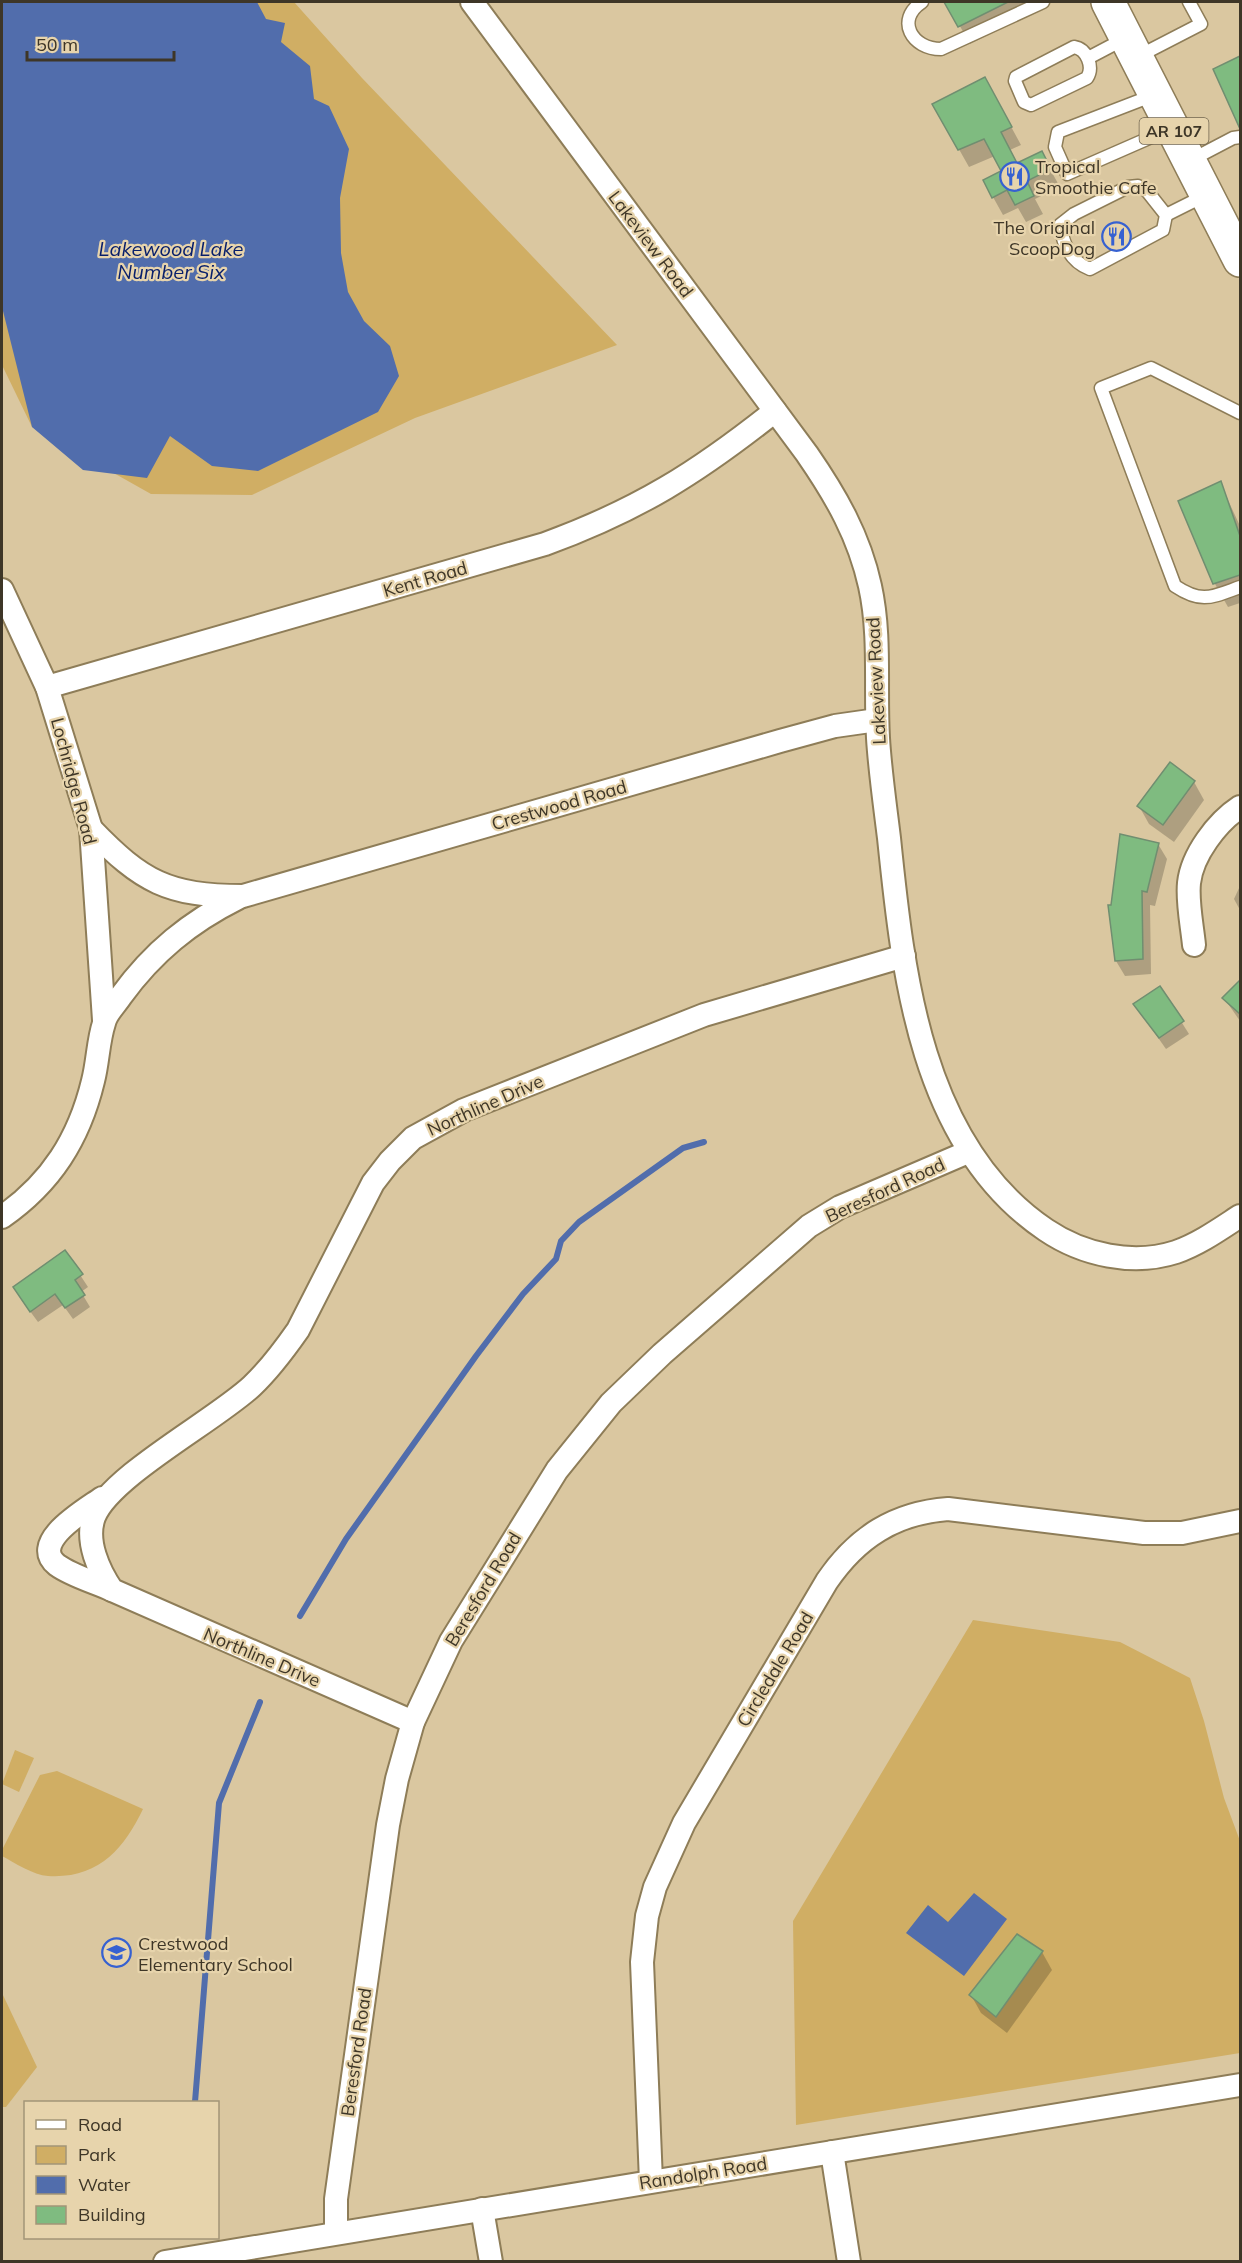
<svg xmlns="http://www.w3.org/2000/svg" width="1242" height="2263" font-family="Mulish,sans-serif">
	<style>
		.green { fill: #d0ae64 }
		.water { fill: #516dac }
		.shadow { fill: #0003 }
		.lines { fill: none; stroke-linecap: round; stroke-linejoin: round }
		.stream { stroke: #516dac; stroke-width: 6 }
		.building { fill: #7fbb80; stroke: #708e70; stroke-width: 1.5 }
		.service-casing { stroke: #8e7d58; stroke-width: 15 }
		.minor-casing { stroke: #8e7d58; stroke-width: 26 }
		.primary-casing { stroke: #8e7d58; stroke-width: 36 }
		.service { stroke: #fff; stroke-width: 12 }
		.minor { stroke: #fff; stroke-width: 22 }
		.primary { stroke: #fff; stroke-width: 33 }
		.labels { text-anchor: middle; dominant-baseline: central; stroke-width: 4.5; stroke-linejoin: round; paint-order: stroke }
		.shield { fill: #e7d4ac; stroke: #71654f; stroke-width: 1.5 }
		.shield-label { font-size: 16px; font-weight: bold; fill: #3e3627 }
		.poi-label { font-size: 18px; fill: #3e3627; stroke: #e7d4ac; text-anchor: start }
		.street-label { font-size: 18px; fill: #3e3627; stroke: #e7d4ac }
		.water-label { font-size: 20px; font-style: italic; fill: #081f6b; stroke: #e7d4ac }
	</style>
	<rect width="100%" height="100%" fill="#dac7a0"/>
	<g class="green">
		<polygon points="2,2 294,2 362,78 617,345 415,418 252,495 151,494 32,427 2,365"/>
		<polygon points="973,1620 1120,1642 1190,1678 1204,1721 1224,1798 1240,1841 1240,2053 796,2125 793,1921"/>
		<polygon points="15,1750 34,1758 19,1792 2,1784"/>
		<path d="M 57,1771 L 143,1809 C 124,1849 98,1879 48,1876 C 33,1875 15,1863 2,1856 L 2,1850 L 40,1775 Z"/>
		<polygon points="2,1993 37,2067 6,2107 2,2107"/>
	</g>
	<g class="water">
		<polygon points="2,2 257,2 266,19 285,23 281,42 310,66 314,99 329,106 349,149 340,198 341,253 348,292 364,321 390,346 399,376 378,412 258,471 212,466 170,436 147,478 83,470 32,427 2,307"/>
		<polygon points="974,1893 1007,1919 964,1976 906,1933 928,1905 948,1922"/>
	</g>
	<g class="shadow">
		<polygon points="950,2 1023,2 1029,14 970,44 947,3"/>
		<polygon points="1240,58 1240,122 1215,70"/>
		<polygon points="995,97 1021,145 1010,150 1017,165 1041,153 1060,187 1035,199 1043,214 1026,222 1018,208 1003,215 993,197 1003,172 995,156 969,167 934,105"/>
		<polygon points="1220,483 1240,526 1240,603 1228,607 1215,584 1180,502"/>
		<polygon points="1194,782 1204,800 1174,842 1149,824 1139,806"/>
		<polygon points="1158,844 1167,859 1155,906 1150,905 1151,974 1125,976 1116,961 1110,907"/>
		<polygon points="1240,886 1240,910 1234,899"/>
		<polygon points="1240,982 1240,1021 1224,998"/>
		<polygon points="1160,988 1189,1034 1166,1049 1135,1005"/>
		<polygon points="65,1252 88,1287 81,1292 90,1307 73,1319 63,1305 38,1322 21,1299"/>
		<polygon points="1042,1952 1052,1970 1007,2033 981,2013 971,1995"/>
	</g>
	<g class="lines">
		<g class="stream">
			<polyline points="300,1616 346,1539 476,1356 523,1294 556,1259 561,1241 579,1222 683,1148 704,1142"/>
			<polyline points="195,2102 219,1803 260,1702"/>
		</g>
	</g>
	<g class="building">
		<polygon points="944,2 1008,2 958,27"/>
		<polygon points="1240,56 1240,129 1213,69"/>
		<polygon points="985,77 1012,127 1001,132 1017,163 1042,151 1051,169 1027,181 1034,196 1015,205 1007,190 992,198 983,180 1001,171 984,139 958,150 932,104"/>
		<polygon points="1221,481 1240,536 1240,575 1213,584 1178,501"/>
		<polygon points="1170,762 1195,781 1163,825 1137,806"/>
		<polygon points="1120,834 1159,843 1147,892 1142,891 1143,959 1115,961 1108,905 1111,905"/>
		<polygon points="1240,980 1240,1014 1222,998"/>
		<polygon points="1160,986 1184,1021 1159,1038 1133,1004"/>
		<polygon points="65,1250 83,1274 75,1280 85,1295 65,1308 55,1294 30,1312 13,1287"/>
		<polygon points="1017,1934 1043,1951 996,2017 969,1995"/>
	</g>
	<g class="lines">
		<defs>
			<g id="service">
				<path d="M 922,2 C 895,20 912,49 941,49 L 1043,2"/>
				<path d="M 1074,47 C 1087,49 1094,67 1087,78 L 1031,105 L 1024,102 L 1015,81 L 1016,77 Z"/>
				<polyline points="1137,57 1201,24 1189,2"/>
				<polyline points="1088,58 1126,38"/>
				<polyline points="1154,95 1058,132 1055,147 1067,174 1172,128"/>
				<polyline points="1191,160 1233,138 1240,137"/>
				<path d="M 1138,186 L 1147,191 L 1166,215 L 1163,230 L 1090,269 C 1071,262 1063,245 1060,225 L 1074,214 L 1128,187 Z"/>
				<polyline points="1166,215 1206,195"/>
				<path d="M 1240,413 L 1151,368 L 1101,388 L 1175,586 C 1202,604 1212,597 1240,587"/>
			</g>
			<g id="minor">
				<path d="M 472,2 L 807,454 C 836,496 859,536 870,586 C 881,636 875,687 878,738 C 880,771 885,805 889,838 C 903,975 921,1146 1046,1230 C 1083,1255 1133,1266 1176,1252 C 1199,1244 1220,1229 1240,1216"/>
				<polyline points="2,590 47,687 91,829 104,1020"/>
				<path d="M 47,687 L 545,544 C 638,510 697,473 775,411"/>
				<path d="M 91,829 C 142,882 168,896 243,896 L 780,741 L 835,726 L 877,720"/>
				<path d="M 1194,945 C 1192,925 1187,902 1189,883 C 1192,855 1217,822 1240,807"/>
				<path d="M 2,1217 C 51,1183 79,1139 93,1081 C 98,1062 98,1041 104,1023 C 106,1013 116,1004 121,996 C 153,952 190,922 238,898"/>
				<path d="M 102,1498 C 87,1509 28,1542 57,1565 C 72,1576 95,1582 112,1590"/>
				<path d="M 413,1722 L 112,1590 C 99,1571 85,1541 94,1517 C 110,1476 216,1420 252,1386 C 269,1370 284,1350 298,1330 L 373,1183 L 390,1161 L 413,1138 L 464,1110 L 704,1015 L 904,956"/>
				<polyline points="832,2152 849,2262"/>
				<path d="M 651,2181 L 642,1962 L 647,1916 L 655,1887 L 684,1823 L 827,1581 C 857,1537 895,1513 948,1509 L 1144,1533 L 1182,1533 L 1240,1521"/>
				<polyline points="482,2209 491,2262"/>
				<polyline points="336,2233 336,2199 388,1825 397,1779 413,1722 451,1641 557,1470 611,1403 662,1354 809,1226 840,1207 968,1152"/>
				<polyline points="165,2262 1240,2085"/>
			</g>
			<polyline id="primary" points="1108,2 1240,260"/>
		</defs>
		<use href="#service" class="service-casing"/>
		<use href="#minor" class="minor-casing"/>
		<use href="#primary" class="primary-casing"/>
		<use href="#service" class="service"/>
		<use href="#minor" class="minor"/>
		<use href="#primary" class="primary"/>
	</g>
	<defs>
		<symbol id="restaurant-ring" viewBox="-11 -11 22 22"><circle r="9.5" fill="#e7d4ac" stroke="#3661d1" stroke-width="1.5"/><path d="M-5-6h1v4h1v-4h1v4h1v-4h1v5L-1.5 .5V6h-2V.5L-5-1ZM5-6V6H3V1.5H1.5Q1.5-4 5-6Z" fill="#3661d1"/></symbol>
		<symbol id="school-ring" viewBox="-11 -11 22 22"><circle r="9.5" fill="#e7d4ac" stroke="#3661d1" stroke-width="1.5"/><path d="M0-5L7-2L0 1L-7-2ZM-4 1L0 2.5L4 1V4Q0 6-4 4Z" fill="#3661d1"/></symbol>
	</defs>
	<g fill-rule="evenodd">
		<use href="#restaurant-ring" x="998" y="160" width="33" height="33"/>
		<use href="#restaurant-ring" x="1100" y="220" width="33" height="33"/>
		<use href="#school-ring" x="100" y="1936" width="33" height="33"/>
	</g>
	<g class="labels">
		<rect class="shield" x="1139.5" y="118" width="69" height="26" rx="4.5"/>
		<g class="shield-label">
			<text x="1174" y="131">AR 107</text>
		</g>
		<g class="poi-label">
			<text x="1035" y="166">Tropical<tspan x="1035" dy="21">Smoothie Cafe</tspan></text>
			<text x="1095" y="227" text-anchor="end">The Original<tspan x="1095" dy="21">ScoopDog</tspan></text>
			<text x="138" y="1943">Crestwood<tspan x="138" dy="21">Elementary School</tspan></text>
		</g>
		<g class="street-label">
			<text transform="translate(651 244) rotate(53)">Lakeview Road</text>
			<text transform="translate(425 579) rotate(-16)">Kent Road</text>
			<text transform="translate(876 681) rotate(-93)">Lakeview Road</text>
			<text transform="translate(74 781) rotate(75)">Lochridge Road</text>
			<text transform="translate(559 805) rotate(-16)">Crestwood Road</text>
			<text transform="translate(485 1105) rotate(-24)">Northline Drive</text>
			<text transform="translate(885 1190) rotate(-25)">Beresford Road</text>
			<text transform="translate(483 1589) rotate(-59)">Beresford Road</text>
			<text transform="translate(262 1657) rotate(23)">Northline Drive</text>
			<text transform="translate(775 1669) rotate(-59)">Circledale Road</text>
			<text transform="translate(356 2052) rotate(-82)">Beresford Road</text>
			<text transform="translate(703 2173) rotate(-9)">Randolph Road</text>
		</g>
		<g class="water-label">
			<text x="171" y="248">Lakewood Lake<tspan x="171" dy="23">Number Six</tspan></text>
		</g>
	</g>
	<rect width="1242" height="2263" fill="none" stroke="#3e3627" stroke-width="6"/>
	<rect x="24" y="2101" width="195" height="138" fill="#e7d4ac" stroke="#a39577" stroke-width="1.5"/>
	<rect x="36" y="2120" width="30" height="9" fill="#ffffff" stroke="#a39577" stroke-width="1.5"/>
	<text x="78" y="2131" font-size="18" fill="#3e3627">Road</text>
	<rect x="36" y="2146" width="30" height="18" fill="#d0ae64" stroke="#a39577" stroke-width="1.5"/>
	<text x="78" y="2161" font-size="18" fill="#3e3627">Park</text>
	<rect x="36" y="2176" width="30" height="18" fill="#516dac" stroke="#a39577" stroke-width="1.5"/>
	<text x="78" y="2191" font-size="18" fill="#3e3627">Water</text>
	<rect x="36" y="2206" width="30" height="18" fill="#7fbb80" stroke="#a39577" stroke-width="1.5"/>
	<text x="78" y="2221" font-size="18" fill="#3e3627">Building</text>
	<path d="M27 51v9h147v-9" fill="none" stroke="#3e3627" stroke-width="3"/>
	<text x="36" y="51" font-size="18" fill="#3e3627" stroke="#e7d4ac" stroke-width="4.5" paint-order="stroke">50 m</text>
</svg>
